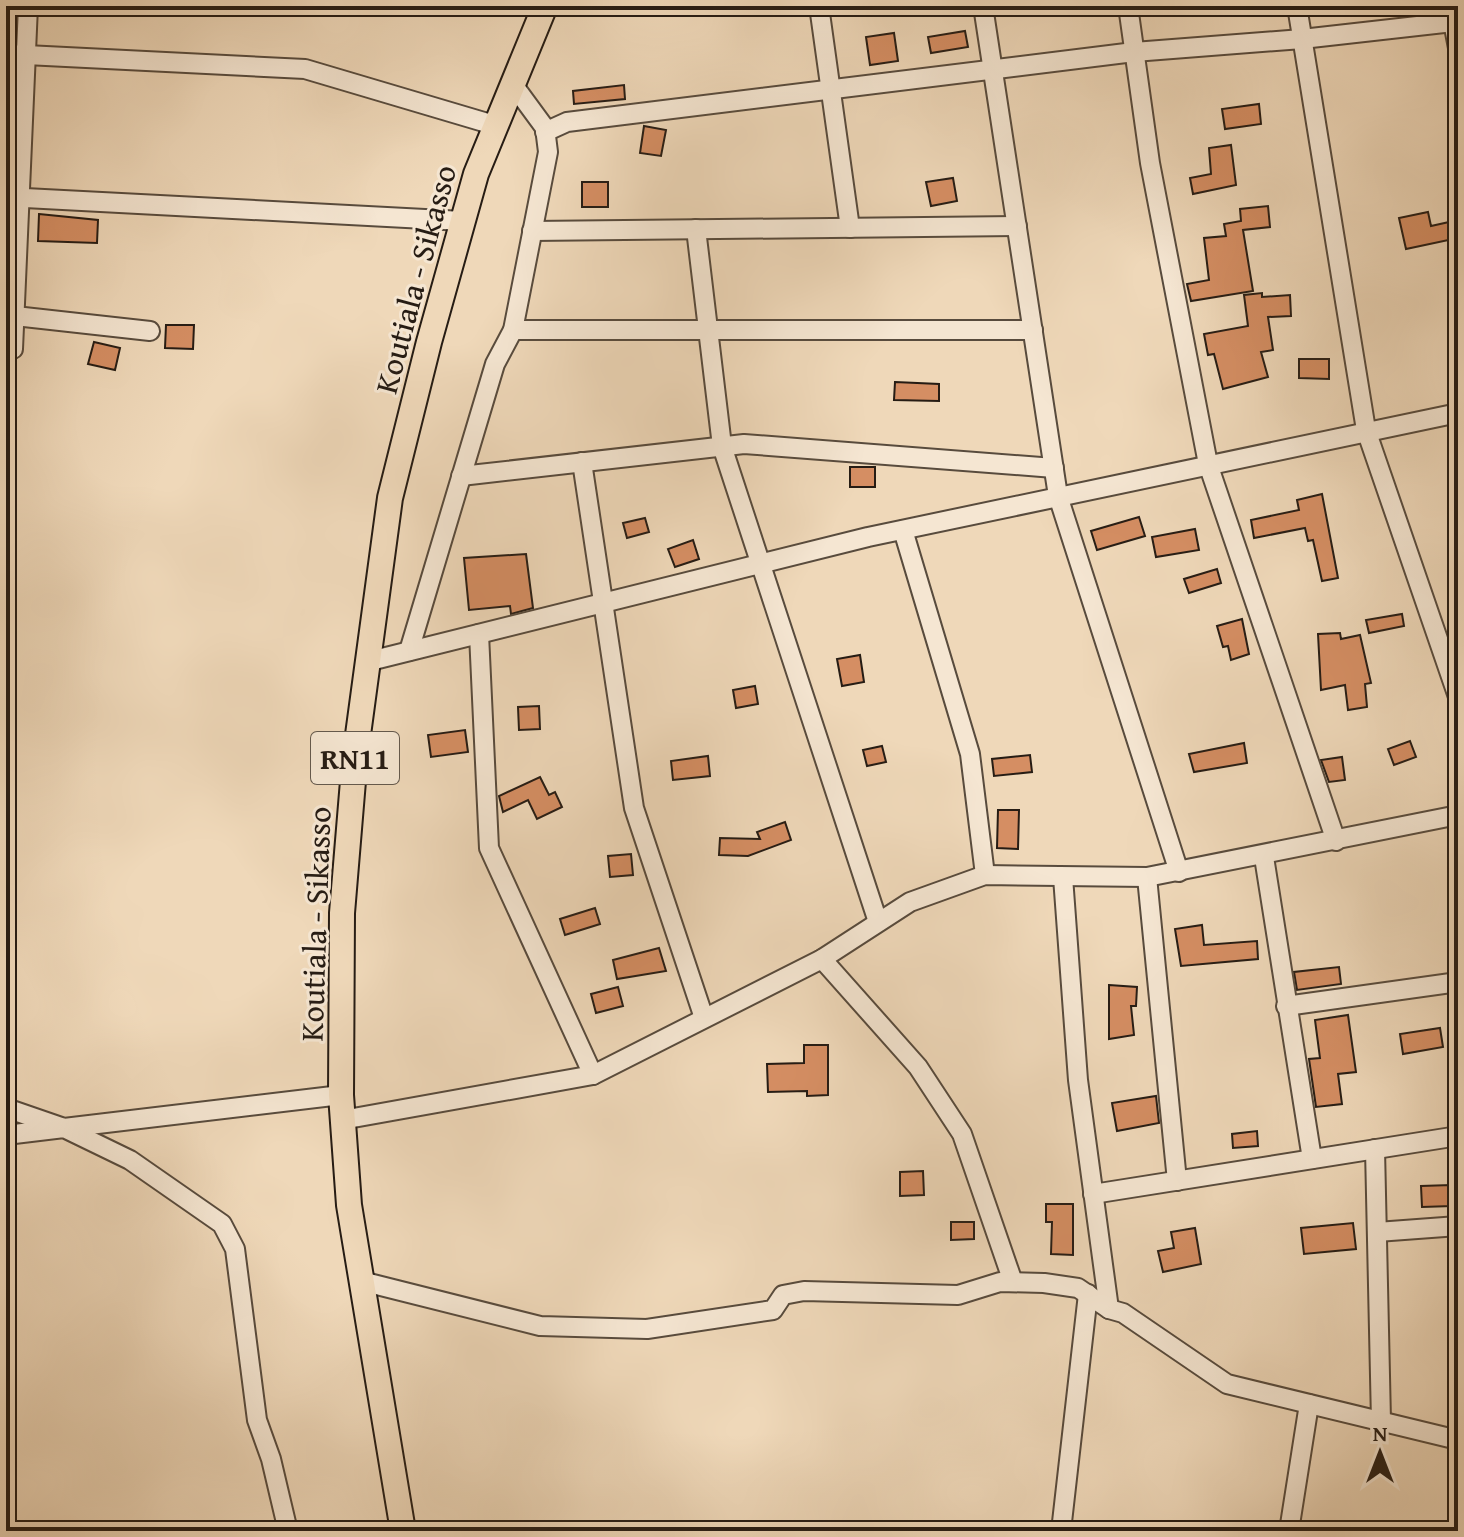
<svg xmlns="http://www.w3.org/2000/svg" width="1464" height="1537" font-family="'Gentium Book Plus',serif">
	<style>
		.building { fill: #d58e63; stroke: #261c14; stroke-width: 2 }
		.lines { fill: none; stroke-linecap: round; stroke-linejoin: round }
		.minor-casing { stroke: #584b3d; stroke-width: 22 }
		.major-casing { stroke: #261c14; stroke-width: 28 }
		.minor { stroke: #f5e6d2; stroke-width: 18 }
		.major { stroke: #efd8b9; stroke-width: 24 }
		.labels { text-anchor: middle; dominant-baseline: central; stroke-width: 6; stroke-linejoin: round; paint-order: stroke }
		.shield { fill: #f5e6d2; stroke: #64594d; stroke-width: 2 }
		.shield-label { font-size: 30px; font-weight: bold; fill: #261c14 }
		.street-label { font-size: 32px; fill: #261c14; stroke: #f5e6d2 }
	</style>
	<rect width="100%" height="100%" fill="#efd8b9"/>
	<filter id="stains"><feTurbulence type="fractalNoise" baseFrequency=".0025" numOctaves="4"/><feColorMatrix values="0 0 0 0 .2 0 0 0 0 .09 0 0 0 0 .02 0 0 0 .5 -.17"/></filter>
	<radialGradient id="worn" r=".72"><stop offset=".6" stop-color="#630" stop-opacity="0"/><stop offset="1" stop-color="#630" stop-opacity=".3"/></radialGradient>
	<g class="building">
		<polygon points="965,31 968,47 931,53 928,37"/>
		<polygon points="894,33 898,61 870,65 866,37"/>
		<polygon points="624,85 625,99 574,104 573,91"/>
		<polygon points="1259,104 1261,124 1225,129 1222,109"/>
		<polygon points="644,126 666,130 661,156 640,153"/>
		<polygon points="1231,145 1236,185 1193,194 1190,178 1211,174 1209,148"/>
		<polygon points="953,178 957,201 931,206 926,182"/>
		<rect x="582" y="182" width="26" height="25"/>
		<polygon points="1268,206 1270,227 1243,230 1253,291 1191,301 1187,284 1209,280 1204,238 1226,236 1224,224 1241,221 1240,209"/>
		<polygon points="1428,212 1431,226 1458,220 1458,238 1406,249 1399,218"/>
		<polygon points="39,214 98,220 97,243 38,241"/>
		<polygon points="1262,293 1262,297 1290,295 1291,316 1268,317 1273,350 1261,352 1268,377 1223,389 1214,354 1208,355 1204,334 1248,326 1244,295"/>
		<polygon points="166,325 194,325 193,349 165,348"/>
		<polygon points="94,342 120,348 115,370 88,364"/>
		<polygon points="1299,359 1329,359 1329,379 1299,378"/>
		<polygon points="895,382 939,384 939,401 894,400"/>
		<rect x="850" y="467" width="25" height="20"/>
		<polygon points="1322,494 1338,578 1322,581 1313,540 1308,541 1305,528 1254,538 1251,520 1299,510 1297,500"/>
		<polygon points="1139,517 1145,536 1097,550 1091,531"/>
		<polygon points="645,518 649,532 627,538 623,523"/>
		<polygon points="1195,529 1199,550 1156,557 1152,537"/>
		<polygon points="693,540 699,559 675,567 668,549"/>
		<polygon points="526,554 533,608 511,614 510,606 469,610 464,558"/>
		<polygon points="1217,569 1221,583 1189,593 1184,579"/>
		<polygon points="1402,614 1404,626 1369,633 1366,620"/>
		<polygon points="1242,619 1249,654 1231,660 1228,646 1223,647 1217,626"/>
		<polygon points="1340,633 1341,639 1360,635 1371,683 1365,684 1367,707 1348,710 1345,685 1321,690 1318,634"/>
		<polygon points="860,655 864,682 842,686 837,659"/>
		<polygon points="755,686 758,704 736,708 733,690"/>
		<polygon points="539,706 540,729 519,730 518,707"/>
		<polygon points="465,730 468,752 431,757 428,735"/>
		<polygon points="1410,741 1416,757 1394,765 1388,749"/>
		<polygon points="1244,743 1247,763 1194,772 1189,754"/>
		<polygon points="882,746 886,762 867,766 863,750"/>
		<polygon points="1030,755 1032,772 994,776 992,759"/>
		<polygon points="708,756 710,776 673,780 671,761"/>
		<polygon points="1342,757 1345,780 1329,782 1321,760"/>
		<polygon points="540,777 549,795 555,792 562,807 537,819 528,800 503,812 499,796"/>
		<polygon points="998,810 1019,810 1018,849 997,848"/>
		<polygon points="785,822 791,840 748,856 719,855 720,838 760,839 757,832"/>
		<polygon points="631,854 633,875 610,877 608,856"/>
		<polygon points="595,908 600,924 565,935 560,919"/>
		<polygon points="1202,925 1204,945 1257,941 1258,959 1181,966 1175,929"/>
		<polygon points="659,948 666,971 617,979 613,960"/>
		<polygon points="1339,967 1341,984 1297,990 1294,972"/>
		<polygon points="1109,985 1137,987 1136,1006 1131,1006 1134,1035 1109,1039"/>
		<polygon points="618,987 623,1006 596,1013 591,994"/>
		<polygon points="1348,1015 1356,1072 1338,1074 1342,1104 1316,1107 1309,1059 1320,1058 1315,1020"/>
		<polygon points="1440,1028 1443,1047 1403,1054 1400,1034"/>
		<polygon points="804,1045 828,1045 828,1095 807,1096 807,1091 768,1092 767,1064 804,1063"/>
		<polygon points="1156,1096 1159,1123 1117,1131 1112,1103"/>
		<polygon points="1257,1131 1258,1146 1233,1148 1232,1134"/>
		<polygon points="923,1171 924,1195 900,1196 900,1172"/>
		<polygon points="1451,1185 1452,1206 1422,1207 1421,1186"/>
		<polygon points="1046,1204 1073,1204 1073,1255 1051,1254 1052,1222 1046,1222"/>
		<polygon points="951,1222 974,1222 974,1239 951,1240"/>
		<polygon points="1353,1223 1356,1249 1304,1254 1301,1228"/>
		<polygon points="1195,1228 1201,1264 1163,1272 1158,1251 1174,1248 1171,1232"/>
	</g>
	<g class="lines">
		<defs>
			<g id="minor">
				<polyline points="819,6 850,228"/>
				<polyline points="983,6 1058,496 1179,872"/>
				<polyline points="1128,6 1150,163 1208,464 1336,841"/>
				<polyline points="1297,6 1366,430 1458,697"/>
				<polyline points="1450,6 1458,48"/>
				<polyline points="6,54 305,69 494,125"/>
				<polyline points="545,132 567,122 1134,52 1302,39 1453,22"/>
				<polyline points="6,192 25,198 463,221"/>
				<polyline points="696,229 722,446 878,922"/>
				<polyline points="532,231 1017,226"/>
				<polyline points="6,315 150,331"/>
				<polyline points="513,330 1033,330"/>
				<polyline points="13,349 28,6"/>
				<polyline points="582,462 634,808 704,1018"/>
				<polyline points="461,476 744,444 1054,468"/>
				<polyline points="903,530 970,754 985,875"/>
				<polyline points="479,634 489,848 593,1075"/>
				<polyline points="409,651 495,364 513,330 548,152 545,128 512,83"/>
				<polyline points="366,662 868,537 1458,413"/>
				<polyline points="1264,857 1312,1159"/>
				<polyline points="1063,877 1078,1080 1109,1309"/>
				<polyline points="1147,877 1177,1181"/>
				<polyline points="822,959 918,1067 962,1134 1013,1282"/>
				<polyline points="1286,1006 1458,982"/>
				<polyline points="6,1108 64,1128 341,1095"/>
				<polyline points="342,1120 593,1075 822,959 910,902 985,875 1147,877 1458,815"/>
				<polyline points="6,1135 64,1128 130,1160 222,1224 235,1249 257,1420 271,1459 288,1531"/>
				<polyline points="1375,1149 1381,1421"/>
				<polyline points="1093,1194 1458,1136"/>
				<polyline points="1377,1232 1458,1226"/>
				<polyline points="361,1281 540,1326 647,1329 773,1310 783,1295 804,1291 958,1295 1000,1282 1044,1283 1078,1288 1109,1309 1123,1313 1227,1384 1458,1440"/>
				<polyline points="1061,1531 1088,1294"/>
				<polyline points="1289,1531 1309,1404"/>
			</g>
			<polyline id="major" points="403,1531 349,1205 341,1095 342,913 355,757 390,498 429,342 476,174 545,6"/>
		</defs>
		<use href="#minor" class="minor-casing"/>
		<use href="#major" class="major-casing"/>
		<use href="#minor" class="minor"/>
		<use href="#major" class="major"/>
	</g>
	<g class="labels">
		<rect class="shield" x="311" y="732" width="88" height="52" rx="6"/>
		<g class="shield-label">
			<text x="355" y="758">RN11</text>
		</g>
		<g class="street-label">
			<text transform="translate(415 279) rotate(-75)">Koutiala - Sikasso</text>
			<text transform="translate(315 924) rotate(-88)">Koutiala - Sikasso</text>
		</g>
	</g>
	<rect width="1464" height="1537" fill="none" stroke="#efd8b9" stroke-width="32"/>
	<rect x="8" y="8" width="1448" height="1521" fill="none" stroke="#261c14" stroke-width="4"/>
	<rect x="16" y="16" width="1432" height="1505" fill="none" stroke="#261c14" stroke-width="2"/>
	<g transform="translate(1380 1453)" stroke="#f5e6d2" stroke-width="6" paint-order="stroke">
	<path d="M0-6L14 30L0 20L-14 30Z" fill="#261c14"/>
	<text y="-12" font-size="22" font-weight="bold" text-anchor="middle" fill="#261c14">N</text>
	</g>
	<rect width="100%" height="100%" filter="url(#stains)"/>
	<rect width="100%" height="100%" fill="url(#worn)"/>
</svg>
